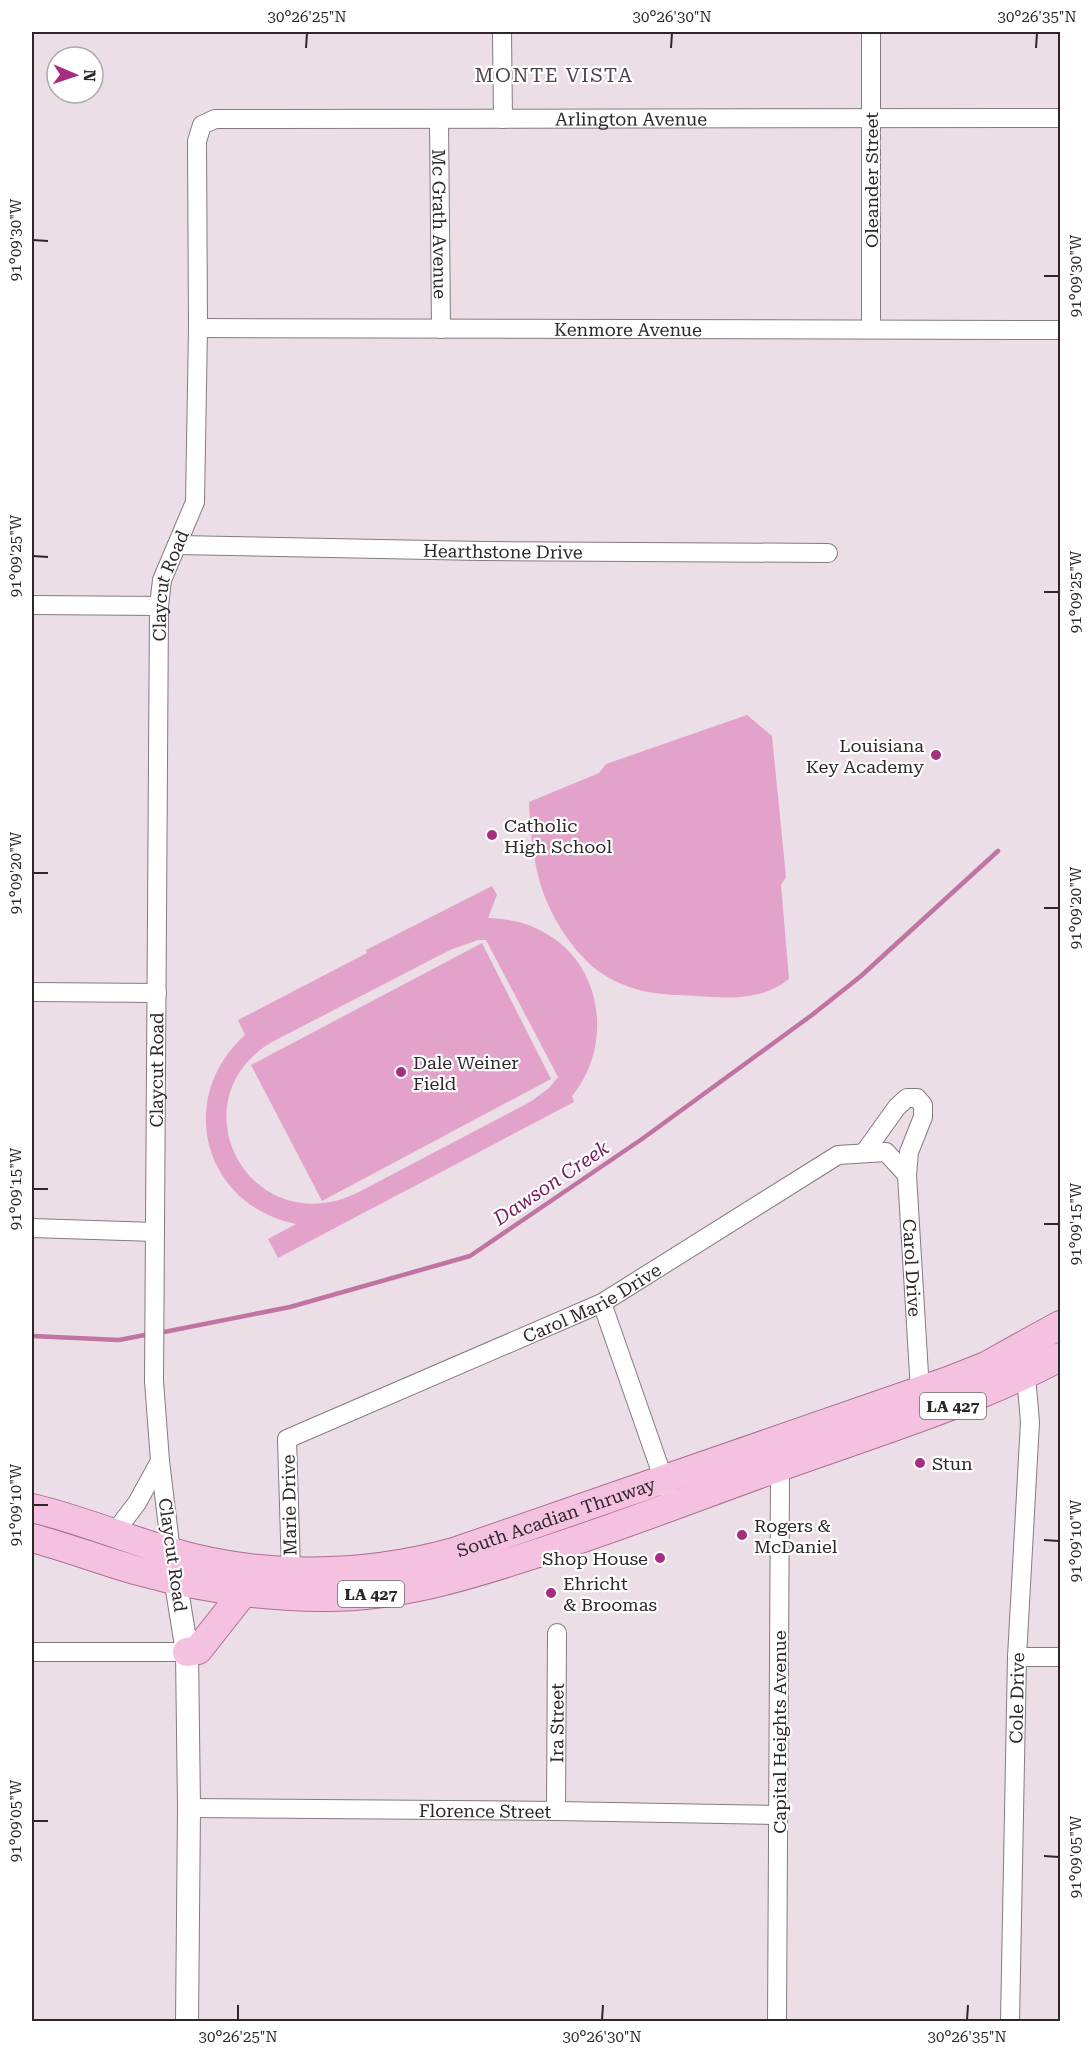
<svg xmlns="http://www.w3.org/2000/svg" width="1092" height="2053" font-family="'Roboto Serif',serif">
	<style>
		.green { fill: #e3a2c9; fill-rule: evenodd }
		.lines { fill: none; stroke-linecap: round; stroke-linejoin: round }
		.stream { stroke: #bf74a2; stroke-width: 4.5 }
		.minor-casing { stroke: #867a81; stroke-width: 20 }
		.tertiary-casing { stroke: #867a81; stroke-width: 24 }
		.primary-casing { stroke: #ab7094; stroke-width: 30 }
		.minor { stroke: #fff; stroke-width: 18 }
		.tertiary { stroke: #fff; stroke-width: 22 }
		.primary { stroke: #f5c1e1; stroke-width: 28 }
		.ticks { fill: none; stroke: #2d272a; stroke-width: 2 }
		.poi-dot { fill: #a72d81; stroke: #fff; stroke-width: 2 }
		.labels { text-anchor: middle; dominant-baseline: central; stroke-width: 4.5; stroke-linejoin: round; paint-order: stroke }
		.shield { fill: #fff; stroke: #6c686a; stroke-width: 1.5 }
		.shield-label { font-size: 16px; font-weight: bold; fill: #2d272a }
		.street-label { font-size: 18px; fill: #2d272a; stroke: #fff }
		.poi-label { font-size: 18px; fill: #2d272a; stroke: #fff; text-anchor: start }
		.neighbourhood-label { font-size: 20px; letter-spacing: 1.5px; fill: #4e4349; stroke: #fff }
		.water-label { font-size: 20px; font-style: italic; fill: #79205e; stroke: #fff }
		.neatline { fill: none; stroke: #2d272a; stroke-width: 2 }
		.ticks-label { font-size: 15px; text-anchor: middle; fill: #2d272a }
	</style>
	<rect width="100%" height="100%" fill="#ecdee6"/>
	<g class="green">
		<path d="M 747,715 L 772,736 L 786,877 L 781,885 L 789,979 C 761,1001 731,998 697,996 C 679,995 660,995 643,991 C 627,987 610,980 597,970 C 569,948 546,909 538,875 C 532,851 530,826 529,802 L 599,773 L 606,764 Z"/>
		<path d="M 492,886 L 497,895 L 488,918 C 508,919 527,922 545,933 C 604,965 613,1047 572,1096 L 574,1102 L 278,1258 L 268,1239 L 296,1224 C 203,1205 175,1098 245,1035 L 238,1020 L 367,953 L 366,950 ZM 478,940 L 486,940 L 558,1077 L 549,1088 L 530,1102 L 357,1193 C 249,1244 174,1100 272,1042 L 450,950 Z"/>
		<polygon points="482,943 551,1079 322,1201 251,1065"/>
	</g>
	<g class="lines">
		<g class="stream">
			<polyline points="159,1333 290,1307 470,1256 642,1139 812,1015 861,976 998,851"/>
			<polyline points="32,1336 119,1340 150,1334"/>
		</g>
		<defs>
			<g id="minor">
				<polyline points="502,32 503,119"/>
				<path id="s1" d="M 439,120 L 441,329"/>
				<path id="s2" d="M 198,328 L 1060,330"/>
				<polyline points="871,329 871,32"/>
				<path id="s3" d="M 177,545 L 481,551 L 828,553"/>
				<polyline points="32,605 159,606"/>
				<polyline points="32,992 157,993"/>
				<polyline points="864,1153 897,1107 907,1098 917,1098 923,1105 923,1117 909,1152 907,1175"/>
				<polyline points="32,1228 155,1232"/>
				<polyline points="602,1303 667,1489"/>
				<polyline points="770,1462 780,1478 777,2022"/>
				<polyline points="114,1533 137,1503 160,1461"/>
				<path id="s4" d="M 171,1552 L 160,1461 L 154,1381 L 159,606 L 162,580 L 195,502 L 198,328 L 197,141 L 202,125 L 215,119 L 1060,118"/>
				<path id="s5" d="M 291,1571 L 287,1439 L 602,1303 L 838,1155 L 886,1152 L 907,1175 L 920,1391"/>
				<polyline points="32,1652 187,1652"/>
				<polyline points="1017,1657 1060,1657"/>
				<path id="s6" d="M 189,1808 L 556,1811 L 778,1815"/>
				<path id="s7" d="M 556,1811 L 557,1633"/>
				<path id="s8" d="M 1010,2022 L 1017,1657 L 1030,1422 L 1026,1376"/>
			</g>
			<polyline id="tertiary" points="173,1565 187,1652 189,1808 187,2022"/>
			<g id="primary">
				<path id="s9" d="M 32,1508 C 79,1519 124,1538 171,1552 C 261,1579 363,1577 454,1552 L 948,1381 L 986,1366 L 1060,1325"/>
				<path d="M 32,1538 C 66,1547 100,1560 135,1570 C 196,1587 259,1597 322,1597 C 399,1598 471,1575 544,1551 C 619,1527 693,1498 768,1471 C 867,1435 967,1406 1060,1357"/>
				<polyline points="187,1652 198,1650 243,1593"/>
			</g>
		</defs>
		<use href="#minor" class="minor-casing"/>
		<use href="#tertiary" class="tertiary-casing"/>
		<use href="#primary" class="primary-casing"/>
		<use href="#minor" class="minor"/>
		<use href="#tertiary" class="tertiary"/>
		<use href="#primary" class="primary"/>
	</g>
	<path class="ticks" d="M 306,48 L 307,33M 671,48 L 672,33M 1036,48 L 1037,33M 33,240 L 48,241M 1044,276 L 1059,276M 33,556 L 48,557M 1044,592 L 1059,592M 33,873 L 48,873M 1044,908 L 1059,908M 33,1189 L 48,1189M 1044,1224 L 1059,1224M 33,1505 L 48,1505M 1044,1540 L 1059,1541M 33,1821 L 48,1821M 1044,1856 L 1059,1857M 238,2020 L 238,2005M 602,2020 L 603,2005M 967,2020 L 968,2005"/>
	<g class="poi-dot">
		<circle cx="936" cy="755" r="6"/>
		<circle cx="492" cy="835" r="6"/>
		<circle cx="401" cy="1072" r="6"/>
		<circle cx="920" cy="1463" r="6"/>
		<circle cx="742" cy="1535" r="6"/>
		<circle cx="660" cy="1558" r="6"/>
		<circle cx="551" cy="1593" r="6"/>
	</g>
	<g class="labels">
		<g class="shield">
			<rect x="920" y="1393" width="66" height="26" rx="4.5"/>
			<rect x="338" y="1581" width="66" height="26" rx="4.5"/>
		</g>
		<g class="shield-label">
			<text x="953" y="1406">LA 427</text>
			<text x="371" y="1594">LA 427</text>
		</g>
		<g class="street-label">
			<text stroke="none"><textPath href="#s4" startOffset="1866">Arlington Avenue</textPath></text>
			<text transform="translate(871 180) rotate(-90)">Oleander Street</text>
			<text stroke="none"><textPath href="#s1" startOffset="104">Mc Grath Avenue</textPath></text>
			<text stroke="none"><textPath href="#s2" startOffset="430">Kenmore Avenue</textPath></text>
			<text stroke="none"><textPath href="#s3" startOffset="326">Hearthstone Drive</textPath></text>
			<text stroke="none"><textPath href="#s4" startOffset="969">Claycut Road</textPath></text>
			<text stroke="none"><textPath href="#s4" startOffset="483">Claycut Road</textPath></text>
			<text stroke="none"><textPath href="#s5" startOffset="926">Carol Drive</textPath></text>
			<text stroke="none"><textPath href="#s5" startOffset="466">Carol Marie Drive</textPath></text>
			<text transform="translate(289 1505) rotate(-91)">Marie Drive</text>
			<text stroke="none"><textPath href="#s9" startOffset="540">South Acadian Thruway</textPath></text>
			<text transform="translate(173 1555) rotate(82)">Claycut Road</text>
			<text stroke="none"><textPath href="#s8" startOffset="324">Cole Drive</textPath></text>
			<text stroke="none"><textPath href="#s7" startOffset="88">Ira Street</textPath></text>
			<text transform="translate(779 1732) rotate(-90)">Capital Heights Avenue</text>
			<text stroke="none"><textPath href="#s6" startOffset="296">Florence Street</textPath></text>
		</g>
		<g class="poi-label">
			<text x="924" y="745" text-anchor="end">Louisiana<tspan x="924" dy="21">Key Academy</tspan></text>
			<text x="504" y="825">Catholic<tspan x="504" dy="21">High School</tspan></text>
			<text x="413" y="1062">Dale Weiner<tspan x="413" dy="21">Field</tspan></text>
			<text x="932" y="1463">Stun</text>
			<text x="754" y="1525">Rogers &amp;<tspan x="754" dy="21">McDaniel</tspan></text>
			<text x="648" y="1558" text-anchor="end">Shop House</text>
			<text x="563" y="1583">Ehricht<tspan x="563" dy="21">&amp; Broomas</tspan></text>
		</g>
		<g class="neighbourhood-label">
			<text x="554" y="75">MONTE VISTA</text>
		</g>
		<g class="water-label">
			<text transform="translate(551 1183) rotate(-34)">Dawson Creek</text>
		</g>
	</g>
	<rect width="1092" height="2053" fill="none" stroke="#ffffff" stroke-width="66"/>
	<g transform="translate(75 75) rotate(92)"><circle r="28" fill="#ffffff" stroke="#aba9aa" stroke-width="1.5"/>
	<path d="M0-4.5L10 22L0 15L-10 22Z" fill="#a72d81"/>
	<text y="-9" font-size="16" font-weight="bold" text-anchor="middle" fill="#2d272a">N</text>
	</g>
	<rect x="33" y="33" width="1026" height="1987" class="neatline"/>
	<g class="ticks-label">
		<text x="307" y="22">30°26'25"N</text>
		<text x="672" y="22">30°26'30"N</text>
		<text x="1037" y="22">30°26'35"N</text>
		<text transform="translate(16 240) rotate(-90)" y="5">91°09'30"W</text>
		<text transform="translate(1076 276) rotate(-90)" y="5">91°09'30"W</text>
		<text transform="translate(16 556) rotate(-90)" y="5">91°09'25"W</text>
		<text transform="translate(1076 592) rotate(-90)" y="5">91°09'25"W</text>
		<text transform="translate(16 873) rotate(-90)" y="5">91°09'20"W</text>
		<text transform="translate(1076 908) rotate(-90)" y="5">91°09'20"W</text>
		<text transform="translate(16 1189) rotate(-90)" y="5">91°09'15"W</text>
		<text transform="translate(1076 1224) rotate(-90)" y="5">91°09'15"W</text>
		<text transform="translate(16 1505) rotate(-90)" y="5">91°09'10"W</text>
		<text transform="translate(1076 1541) rotate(-90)" y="5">91°09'10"W</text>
		<text transform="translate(16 1821) rotate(-90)" y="5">91°09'05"W</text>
		<text transform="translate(1076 1857) rotate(-90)" y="5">91°09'05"W</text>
		<text x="238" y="2042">30°26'25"N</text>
		<text x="602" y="2042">30°26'30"N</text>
		<text x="967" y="2042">30°26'35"N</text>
	</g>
</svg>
